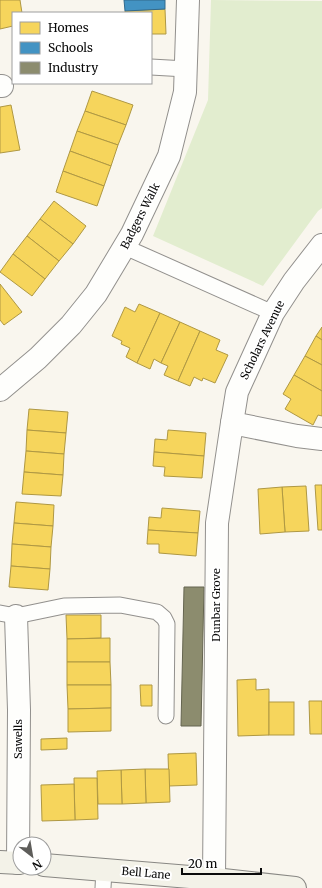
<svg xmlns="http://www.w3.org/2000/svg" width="322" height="888" font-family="Merriweather,serif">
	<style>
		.green { fill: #e2edcf }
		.homes { fill: #f6d55c; stroke: #af9843 }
		.schools { fill: #4393c3; stroke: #326a8c }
		.industry { fill: #8c8c6e; stroke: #656550 }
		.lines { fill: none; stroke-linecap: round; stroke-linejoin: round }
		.lane-casing { stroke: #92908d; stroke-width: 17 }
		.street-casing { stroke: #92908d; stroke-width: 24 }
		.secondary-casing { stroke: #888783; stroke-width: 24 }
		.lane { stroke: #fefefc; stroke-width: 15 }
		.street { stroke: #fefefc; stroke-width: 22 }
		.secondary { stroke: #f3f2e8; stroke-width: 22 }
		.labels { text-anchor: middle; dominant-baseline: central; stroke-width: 4; stroke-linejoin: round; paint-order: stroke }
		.street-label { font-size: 11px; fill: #0a0a0a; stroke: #fff }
	</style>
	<rect width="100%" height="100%" fill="#f9f6ee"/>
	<polygon class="green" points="211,0 322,1 322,208 318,211 263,286 153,236 208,100"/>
	<g class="homes">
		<polygon points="0,0 20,0 22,13 13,13 13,26 0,29"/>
		<polygon points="165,9 166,34 151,34 151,13 125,13 125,11"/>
		<polygon points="92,91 133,105 126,125 85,111"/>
		<polygon points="11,105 20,150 0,153 0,107"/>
		<polygon points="85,111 126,125 118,145 77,131"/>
		<polygon points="77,131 118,145 111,166 70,151"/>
		<polygon points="70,151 111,166 104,186 63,171"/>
		<polygon points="63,171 104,186 97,206 56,192"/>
		<polygon points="54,201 86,226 73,244 40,219"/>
		<polygon points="40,219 73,244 59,261 27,236"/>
		<polygon points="27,236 59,261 45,279 13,254"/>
		<polygon points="13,254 45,279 32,296 0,272"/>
		<polygon points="0,284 22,312 4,325 0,320"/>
		<polygon points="139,304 160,313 137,363 126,357 130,348 121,344 122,341 112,336 125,307 135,312"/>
		<polygon points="160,313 180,322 161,363 154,359 150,369 137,363"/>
		<polygon points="180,322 200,331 178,381 164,375 168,366 161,363"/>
		<polygon points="322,327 322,340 316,336"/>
		<polygon points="200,331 220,340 216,350 228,355 215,383 203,378 202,381 194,377 190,386 178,381"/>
		<polygon points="316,336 322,340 322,365 305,356"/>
		<polygon points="305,356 322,365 322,391 294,375"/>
		<polygon points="294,375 322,391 322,416 318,415 313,425 285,409 291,399 283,394"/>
		<polygon points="29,409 68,412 66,433 27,430"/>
		<polygon points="27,430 66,433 64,454 26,451"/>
		<polygon points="168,430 206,433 204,456 154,452 155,439 167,440"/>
		<polygon points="26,451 64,454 63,475 24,472"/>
		<polygon points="154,452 204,456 202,478 164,476 165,467 153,466"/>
		<polygon points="24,472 63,475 61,496 22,494"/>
		<polygon points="315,485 322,485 322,530 318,530"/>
		<polygon points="306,486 309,531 285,532 282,487"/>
		<polygon points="282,487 285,532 260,534 258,489"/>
		<polygon points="16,502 54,505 53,526 14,523"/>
		<polygon points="162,508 200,511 198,533 148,530 149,517 161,518"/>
		<polygon points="14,523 53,526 51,547 12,544"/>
		<polygon points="148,530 198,533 196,556 159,553 159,544 147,544"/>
		<polygon points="12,544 51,547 50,569 11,566"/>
		<polygon points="11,566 50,569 48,590 9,587"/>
		<polygon points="66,615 101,615 101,638 67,639"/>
		<polygon points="110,638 110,662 67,662 67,639"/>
		<polygon points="67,662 110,662 111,685 67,685"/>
		<polygon points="256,679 256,690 269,689 269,735 238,736 237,680"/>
		<polygon points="67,685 111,685 111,708 68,709"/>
		<polygon points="140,685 152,685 152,706 141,706"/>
		<polygon points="309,701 322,701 322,734 310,734"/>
		<rect x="269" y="702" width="25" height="33"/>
		<polygon points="111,708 111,731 68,732 68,709"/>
		<polygon points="67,738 67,749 41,750 41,739"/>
		<polygon points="196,753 197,785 169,786 168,754"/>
		<polygon points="145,769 169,769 170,802 146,803"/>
		<polygon points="145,769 146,803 122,804 121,770"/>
		<polygon points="121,770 122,804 98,804 97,771"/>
		<polygon points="74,778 97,778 98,819 75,820"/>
		<polygon points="74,784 75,820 42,821 41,785"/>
	</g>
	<polygon class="schools" points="124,0 165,0 165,9 125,11"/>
	<polygon class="industry" points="184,587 204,587 201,726 181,726"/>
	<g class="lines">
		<defs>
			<g id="lane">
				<polyline points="151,67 186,69"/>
				<polyline points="125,247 273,313"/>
				<polyline points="0,613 16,616 64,606 120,605 157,612 164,618 167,624 166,716"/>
				<polyline points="103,888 104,870"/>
			</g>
			<g id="street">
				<polyline points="0,86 2,86"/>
				<polyline points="0,390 38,358 71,325 96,294 132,234 169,156 185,92 188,0"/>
				<polyline points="232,423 237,392 273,313 294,281 322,245"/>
				<polyline points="16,616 19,710 18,863"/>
				<polyline points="214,879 217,523 232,423 297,436 322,439"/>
			</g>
			<g id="secondary">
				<polyline points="0,862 20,863"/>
				<polyline points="44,865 214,879 295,888"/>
			</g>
		</defs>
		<use href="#lane" class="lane-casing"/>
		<use href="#street" class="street-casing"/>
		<use href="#secondary" class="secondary-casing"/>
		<use href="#lane" class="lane"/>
		<use href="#street" class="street"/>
		<use href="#secondary" class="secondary"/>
	</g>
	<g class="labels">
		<g class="street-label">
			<text transform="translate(140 216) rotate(-63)">Badgers Walk</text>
			<text transform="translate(262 340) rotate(-64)">Scholars Avenue</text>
			<text transform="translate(216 605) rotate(-90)">Dunbar Grove</text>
			<text transform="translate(18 739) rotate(-90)">Sawells</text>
			<text transform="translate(146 873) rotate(5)">Bell Lane</text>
		</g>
	</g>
	<rect x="12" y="12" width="140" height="72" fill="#ffffff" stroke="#9d9d9d"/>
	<rect x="20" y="22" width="20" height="12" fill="#f6d55c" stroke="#9d9d9d"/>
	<text x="48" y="32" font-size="12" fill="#0a0a0a">Homes</text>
	<rect x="20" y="42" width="20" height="12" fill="#4393c3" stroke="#9d9d9d"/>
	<text x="48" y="52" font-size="12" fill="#0a0a0a">Schools</text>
	<rect x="20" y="62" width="20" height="12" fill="#8c8c6e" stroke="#9d9d9d"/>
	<text x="48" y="72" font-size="12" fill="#0a0a0a">Industry</text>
	<g transform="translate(32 856) rotate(149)"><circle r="19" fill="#ffffff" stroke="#9d9d9d"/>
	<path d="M0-3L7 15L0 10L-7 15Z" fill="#5e5d5a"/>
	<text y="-6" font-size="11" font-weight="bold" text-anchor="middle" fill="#0a0a0a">N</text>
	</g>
	<path d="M182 868v6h79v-6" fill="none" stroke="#0a0a0a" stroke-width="2"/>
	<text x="188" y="868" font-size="12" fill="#0a0a0a" stroke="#ffffff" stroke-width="3" paint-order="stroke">20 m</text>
</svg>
